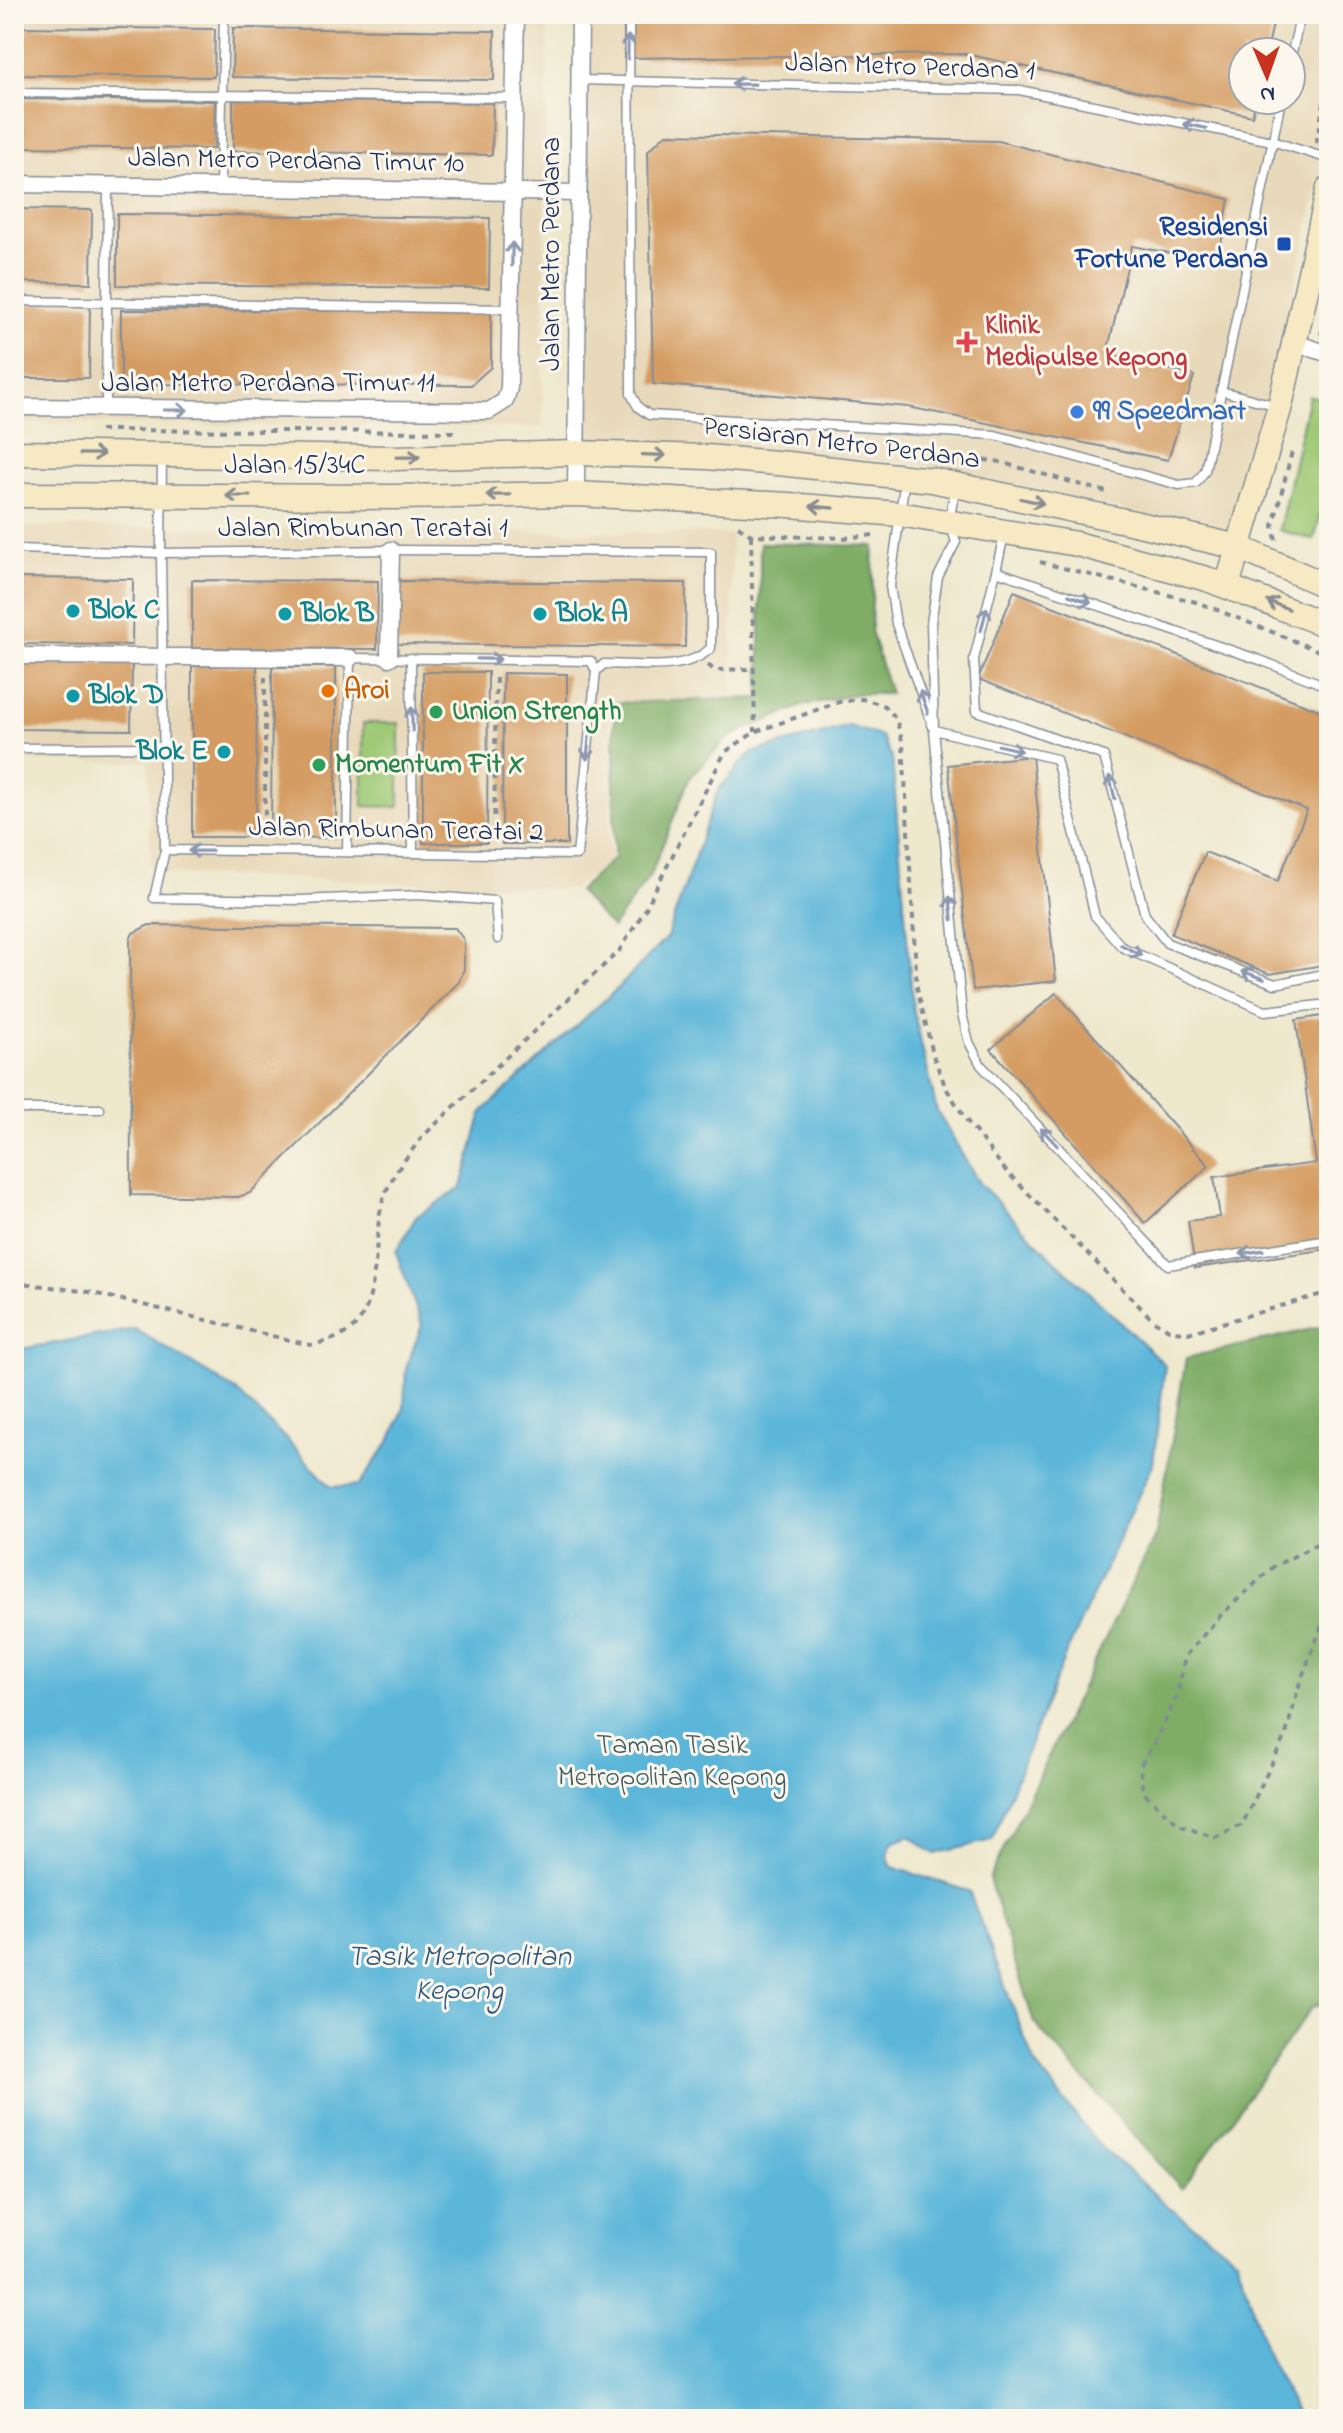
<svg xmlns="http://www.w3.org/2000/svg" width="1343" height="2433" font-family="'Indie Flower',sans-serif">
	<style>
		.built { fill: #e8d9ba; fill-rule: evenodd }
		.green { fill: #9fc975; stroke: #5d7c6a; stroke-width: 2 }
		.forest { fill: #7fad66; stroke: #4d6e62; stroke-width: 2 }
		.water { fill: #5cb6d9; stroke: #3c729c; stroke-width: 2 }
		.building { fill: #d49c62 }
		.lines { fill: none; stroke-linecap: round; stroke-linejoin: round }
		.lane-casing { stroke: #848c96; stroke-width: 11 }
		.street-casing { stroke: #848c96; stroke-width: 19 }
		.secondary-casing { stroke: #848c96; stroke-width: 27 }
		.path { stroke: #848c96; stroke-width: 4; stroke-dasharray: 6 6; stroke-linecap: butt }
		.lane { stroke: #fff; stroke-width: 8 }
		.street { stroke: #fff; stroke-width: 16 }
		.secondary { stroke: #f6e9c3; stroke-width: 24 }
		.oneway { stroke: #8d97ae }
		.oneway2 { stroke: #888c90 }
		.transit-dot { fill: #1a4fb4; stroke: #fbf7ec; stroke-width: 3 }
		.health-dot { fill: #e0444e; stroke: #fbf7ec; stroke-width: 3 }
		.shop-dot { fill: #3f7fe0; stroke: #fbf7ec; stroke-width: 3 }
		.culture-dot { fill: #0f9aa8; stroke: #fbf7ec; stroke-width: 3 }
		.food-dot { fill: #e8710a; stroke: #fbf7ec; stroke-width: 3 }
		.leisure-dot { fill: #2e9e5b; stroke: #fbf7ec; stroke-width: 3 }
		.labels { text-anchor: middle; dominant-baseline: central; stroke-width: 6; stroke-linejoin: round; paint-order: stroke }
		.street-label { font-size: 28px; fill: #1b2f5e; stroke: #fbf7ec }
		.transit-label { font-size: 28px; font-weight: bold; fill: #164399; stroke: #fbf7ec; text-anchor: end }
		.health-label { font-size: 28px; font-weight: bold; fill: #be3a42; stroke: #fbf7ec; text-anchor: start }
		.shop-label { font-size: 28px; font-weight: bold; fill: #366cbe; stroke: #fbf7ec; text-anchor: start }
		.culture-label { font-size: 28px; font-weight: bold; fill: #0d838f; stroke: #fbf7ec; text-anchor: start }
		.food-label { font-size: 28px; font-weight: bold; fill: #c56008; stroke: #fbf7ec; text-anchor: start }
		.leisure-label { font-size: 28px; font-weight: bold; fill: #27864d; stroke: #fbf7ec; text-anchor: start }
		.park-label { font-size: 28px; fill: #435d65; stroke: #fbf7ec }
		.water-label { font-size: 30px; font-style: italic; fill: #2e5883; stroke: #fbf7ec }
	</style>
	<rect width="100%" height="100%" fill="#fbf7ec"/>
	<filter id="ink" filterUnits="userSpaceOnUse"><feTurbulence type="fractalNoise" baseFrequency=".0125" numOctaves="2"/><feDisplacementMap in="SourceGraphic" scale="16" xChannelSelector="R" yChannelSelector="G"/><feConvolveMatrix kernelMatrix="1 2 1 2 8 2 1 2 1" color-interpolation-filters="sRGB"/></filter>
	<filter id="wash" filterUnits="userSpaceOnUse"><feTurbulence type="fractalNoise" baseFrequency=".006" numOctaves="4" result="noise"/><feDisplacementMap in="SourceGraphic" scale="32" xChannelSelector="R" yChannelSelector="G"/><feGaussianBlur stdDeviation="1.8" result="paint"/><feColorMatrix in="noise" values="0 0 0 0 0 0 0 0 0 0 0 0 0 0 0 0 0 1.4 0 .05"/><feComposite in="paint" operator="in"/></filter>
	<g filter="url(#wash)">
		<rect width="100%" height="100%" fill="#eee8cd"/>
		<g class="built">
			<polygon points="14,14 548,14 542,427 14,423"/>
			<path d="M 587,14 L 1329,14 L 1329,135 L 1265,415 L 1231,534 L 927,466 L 727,448 L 585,442 ZM 1243,52 L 1291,52 L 1291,100 L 1243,100 Z"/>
			<polygon points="14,526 731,534 733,698 609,701 610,861 571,889 151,873 148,762 14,761"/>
		</g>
		<g class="green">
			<polygon points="1309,396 1329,399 1329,480 1314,540 1279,530"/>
			<polygon points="363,723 399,723 399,807 363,806"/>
		</g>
		<g class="forest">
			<polygon points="760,543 874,546 871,631 890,694 855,694 802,706 730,736 690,777 651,874 612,928 578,891 614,858 614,703 760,698"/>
			<polygon points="1329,1325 1329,2003 1312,2007 1182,2189 1034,2023 989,1879 1156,1534 1186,1358"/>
		</g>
		<polygon class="water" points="849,726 881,736 892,758 913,1009 937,1111 979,1183 1045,1251 1165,1365 1153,1464 1064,1658 992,1840 935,1854 910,1836 892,1843 887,1855 892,1867 969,1891 1034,2063 1099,2145 1169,2207 1237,2259 1268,2358 1300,2419 14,2419 14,1350 135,1329 234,1389 288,1441 331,1487 359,1485 391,1439 404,1408 406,1368 422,1325 396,1252 416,1217 462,1187 482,1112 621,985 667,937 718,790 751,753"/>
		<g id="blocks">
			<g class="building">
				<polygon points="624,14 1275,14 1267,52 1243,52 1243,100 1256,100 1252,116 966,54 624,58"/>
				<polygon points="14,27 215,29 214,77 14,75"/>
				<polygon points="233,28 495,31 494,80 232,77"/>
				<polygon points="14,99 215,101 214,149 14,147"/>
				<polygon points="233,100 493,103 492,155 233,151"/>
				<polygon points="666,134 998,141 1229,199 1218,262 1132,246 1107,353 1194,376 1168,460 908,407 653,384 648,151"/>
				<polygon points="14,209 92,210 91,283 14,282"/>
				<polygon points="117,214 490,218 489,288 117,285"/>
				<polygon points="14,304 90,304 89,378 14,378"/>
				<polygon points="121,310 491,311 491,367 471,385 121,384"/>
				<polygon points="14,578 133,579 132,645 14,644"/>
				<polygon points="192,580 378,581 377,649 192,648"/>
				<polygon points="395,581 686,583 685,647 394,644"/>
				<polygon points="1014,591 1329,714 1329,964 1270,974 1171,934 1205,852 1278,881 1307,810 978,679"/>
				<polygon points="14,661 132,663 131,730 14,729"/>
				<polygon points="192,666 257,666 256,837 192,837"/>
				<polygon points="272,667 336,667 336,838 271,837"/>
				<polygon points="423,672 488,672 487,843 423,843"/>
				<polygon points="503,673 567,674 567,844 502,844"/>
				<polygon points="1032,756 1056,981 973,990 948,765"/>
				<polygon points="149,925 455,928 464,940 464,969 459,982 250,1193 238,1197 131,1195 130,940 133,933"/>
				<polygon points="1056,993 1209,1166 1145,1223 991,1049"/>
				<polygon points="1329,1015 1329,1249 1195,1268 1188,1221 1220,1217 1214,1177 1316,1163 1296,1020"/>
			</g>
		</g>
	</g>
	<g filter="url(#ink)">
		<use href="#blocks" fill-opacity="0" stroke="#848c96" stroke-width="2"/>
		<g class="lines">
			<defs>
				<g id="lane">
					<polyline points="629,14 631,394 638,407 649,415 995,435 1179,485 1196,483 1205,471 1281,100"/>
					<polyline points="1291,56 1301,14"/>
					<polyline points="579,80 1019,90 1272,141 1329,159"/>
					<polyline points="14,93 514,98"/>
					<polyline points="220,187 224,14"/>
					<polyline points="14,301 510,309"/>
					<polyline points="1221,391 1278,406"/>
					<polyline points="106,409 108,186"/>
					<polyline points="905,478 890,586 896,624 934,730 931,623 938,577 956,542 949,521 955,490"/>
					<path d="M 14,549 L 161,553 L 391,550 L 711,552 L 711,648 C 685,673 638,664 604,664 L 596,671 L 577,855 L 165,850 L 161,553 L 162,457"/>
					<polyline points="996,571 1004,535"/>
					<polyline points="411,658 413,853"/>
					<polyline points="1329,687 1260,660 996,571 974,659 977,711 1104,756 1145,915 1167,943 1275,984 1329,973"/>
					<polyline points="14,748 163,747"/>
					<polyline points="165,850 154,898 301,900 420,895 495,901 498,939"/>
					<polyline points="347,852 350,658 591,661 596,671"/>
					<polyline points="1329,1004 1265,1011 1122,947 1095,916 1056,759 934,730 962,1014 969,1042 981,1065 1168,1265 1329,1240"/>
					<polyline points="14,1109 100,1109"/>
				</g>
				<g id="street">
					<polyline points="14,184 578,193"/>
					<polyline points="1295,343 1329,354"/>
					<polyline points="14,407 489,411 505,401 509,388 516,14"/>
					<polyline points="576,494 580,14"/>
					<polyline points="14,656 350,658"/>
					<polyline points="389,658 391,550"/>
				</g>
				<g id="secondary">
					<polyline points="14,453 396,458 576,453 707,457 788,464 932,480 1134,523 1238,547 1329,587"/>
					<polyline points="14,495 395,497 576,494 789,505 899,514 1077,544 1207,579 1329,626"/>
					<polyline points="1227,586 1280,406 1329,188"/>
				</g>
			</defs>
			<use href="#lane" class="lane-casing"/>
			<use href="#street" class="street-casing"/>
			<use href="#secondary" class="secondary-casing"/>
			<g class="path">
				<polyline points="1316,143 1329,78"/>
				<polyline points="1321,335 1329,302"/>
				<polyline points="100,430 460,432"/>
				<polyline points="936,457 996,461 1110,493"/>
				<polyline points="738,526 751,535 843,538 874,535"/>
				<polyline points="751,535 755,732"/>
				<polyline points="1276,540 1273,526 1293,448"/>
				<polyline points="1040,562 1200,603 1329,655"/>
				<polyline points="708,665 714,670 753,669"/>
				<polyline points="265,839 265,675"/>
				<polyline points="494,840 496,673"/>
				<path d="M 14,1282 L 89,1292 L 310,1345 C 324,1342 339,1339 350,1330 C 382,1308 372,1235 383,1200 C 390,1177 408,1156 422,1137 L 619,951 L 645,910 L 725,752 L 755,732 L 839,702 L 862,699 L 883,705 L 896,718 L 903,744 L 917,988 L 934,1058 L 946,1088 L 967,1121 L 1006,1171 L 1154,1321 L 1169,1330 L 1188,1333 L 1329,1292"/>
				<polyline points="1321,1542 1323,1623 1300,1682 1286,1734 1242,1825 1215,1838 1179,1825 1143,1792 1140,1766 1155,1742 1177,1696 1185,1656 1222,1614 1273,1567 1321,1542 1329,1530"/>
			</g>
			<use href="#lane" class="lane"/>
			<use href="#street" class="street"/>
			<use href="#secondary" class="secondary"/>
		</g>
		<defs><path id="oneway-shaft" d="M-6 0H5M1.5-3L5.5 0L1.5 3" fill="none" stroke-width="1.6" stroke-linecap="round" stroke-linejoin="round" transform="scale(2)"/></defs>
		<g class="oneway">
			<use href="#oneway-shaft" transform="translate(628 47) rotate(-89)"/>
			<use href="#oneway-shaft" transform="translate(743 84) rotate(-179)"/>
			<use href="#oneway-shaft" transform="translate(1195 126) rotate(-168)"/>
			<use href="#oneway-shaft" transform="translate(512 254) rotate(-89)"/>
			<use href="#oneway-shaft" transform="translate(176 410)"/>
			<use href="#oneway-shaft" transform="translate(1080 599) rotate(19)"/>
			<use href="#oneway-shaft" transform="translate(984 619) rotate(-76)"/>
			<use href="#oneway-shaft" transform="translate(489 659) rotate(1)"/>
			<use href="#oneway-shaft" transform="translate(924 702) rotate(-110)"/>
			<use href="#oneway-shaft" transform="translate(412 719) rotate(-91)"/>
			<use href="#oneway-shaft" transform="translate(588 748) rotate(96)"/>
			<use href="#oneway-shaft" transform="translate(1010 748) rotate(13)"/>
			<use href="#oneway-shaft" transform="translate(1112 787) rotate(-104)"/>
			<use href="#oneway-shaft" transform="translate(200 851) rotate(-179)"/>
			<use href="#oneway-shaft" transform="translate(951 908) rotate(-96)"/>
			<use href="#oneway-shaft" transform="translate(1131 950) rotate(28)"/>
			<use href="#oneway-shaft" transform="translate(1253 975) rotate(-159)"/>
			<use href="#oneway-shaft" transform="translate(1049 1137) rotate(-133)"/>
			<use href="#oneway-shaft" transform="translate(1252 1252) rotate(171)"/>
		</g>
		<g class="oneway2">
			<use href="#oneway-shaft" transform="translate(92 454) rotate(1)"/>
			<use href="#oneway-shaft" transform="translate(654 455) rotate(2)"/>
			<use href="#oneway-shaft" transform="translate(408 457) rotate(-1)"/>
			<use href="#oneway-shaft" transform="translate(498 495) rotate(179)"/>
			<use href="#oneway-shaft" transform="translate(238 496) rotate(180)"/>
			<use href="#oneway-shaft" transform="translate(1032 501) rotate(12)"/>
			<use href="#oneway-shaft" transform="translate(822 507) rotate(-175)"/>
			<use href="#oneway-shaft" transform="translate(1278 605) rotate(-159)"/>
		</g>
	</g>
	<rect class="transit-dot" x="1276" y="236" width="16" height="16" rx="4"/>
	<path class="health-dot" d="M963 330h8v8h8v8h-8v8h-8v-8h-8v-8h8z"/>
	<circle class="shop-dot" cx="1077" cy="412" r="8"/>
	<g class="culture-dot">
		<circle cx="73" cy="611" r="8"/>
		<circle cx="285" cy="614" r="8"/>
		<circle cx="540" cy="614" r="8"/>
		<circle cx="73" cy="696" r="8"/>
		<circle cx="224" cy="752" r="8"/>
	</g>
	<circle class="food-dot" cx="328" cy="691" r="8"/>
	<g class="leisure-dot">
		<circle cx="436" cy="712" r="8"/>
		<circle cx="319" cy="765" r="8"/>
	</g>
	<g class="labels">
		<g class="street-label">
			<text transform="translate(910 68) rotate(2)">Jalan Metro Perdana 1</text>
			<text transform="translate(296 162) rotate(1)">Jalan Metro Perdana Timur 10</text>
			<text transform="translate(552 254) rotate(-90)">Jalan Metro Perdana</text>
			<text x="268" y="384">Jalan Metro Perdana Timur 11</text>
			<text transform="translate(841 444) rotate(7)">Persiaran Metro Perdana</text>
			<text x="295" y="466">Jalan 15/34C</text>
			<text x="363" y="529">Jalan Rimbunan Teratai 1</text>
			<text transform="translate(396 831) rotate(1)">Jalan Rimbunan Teratai 2</text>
		</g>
		<g class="transit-label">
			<text x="1268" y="228">Residensi<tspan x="1268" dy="32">Fortune Perdana</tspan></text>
		</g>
		<g class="health-label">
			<text x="985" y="326">Klinik<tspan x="985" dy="32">Medipulse Kepong</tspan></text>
		</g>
		<g class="shop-label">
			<text x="1093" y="412">99 Speedmart</text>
		</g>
		<g class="culture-label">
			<text x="89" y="611">Blok C</text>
			<text x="301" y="614">Blok B</text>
			<text x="556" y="614">Blok A</text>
			<text x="89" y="696">Blok D</text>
			<text x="208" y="752" text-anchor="end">Blok E</text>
		</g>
		<g class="food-label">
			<text x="344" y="691">Aroi</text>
		</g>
		<g class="leisure-label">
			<text x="452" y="712">Union Strength</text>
			<text x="335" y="765">Momentum Fit X</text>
		</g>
		<g class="park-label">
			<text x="672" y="1746">Taman Tasik<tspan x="672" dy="32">Metropolitan Kepong</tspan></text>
		</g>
		<g class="water-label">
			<text x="459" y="1958">Tasik Metropolitan<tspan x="459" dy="34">Kepong</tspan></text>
		</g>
	</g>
	<rect width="1343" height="2433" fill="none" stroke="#fbf7ec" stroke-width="48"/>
	<g transform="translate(1267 76) rotate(178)"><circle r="38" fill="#fbf7ec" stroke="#a1a7b3" stroke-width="2"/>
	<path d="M0-6L14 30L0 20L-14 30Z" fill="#c8321e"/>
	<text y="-12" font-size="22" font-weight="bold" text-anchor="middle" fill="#1b2f5e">N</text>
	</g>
</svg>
